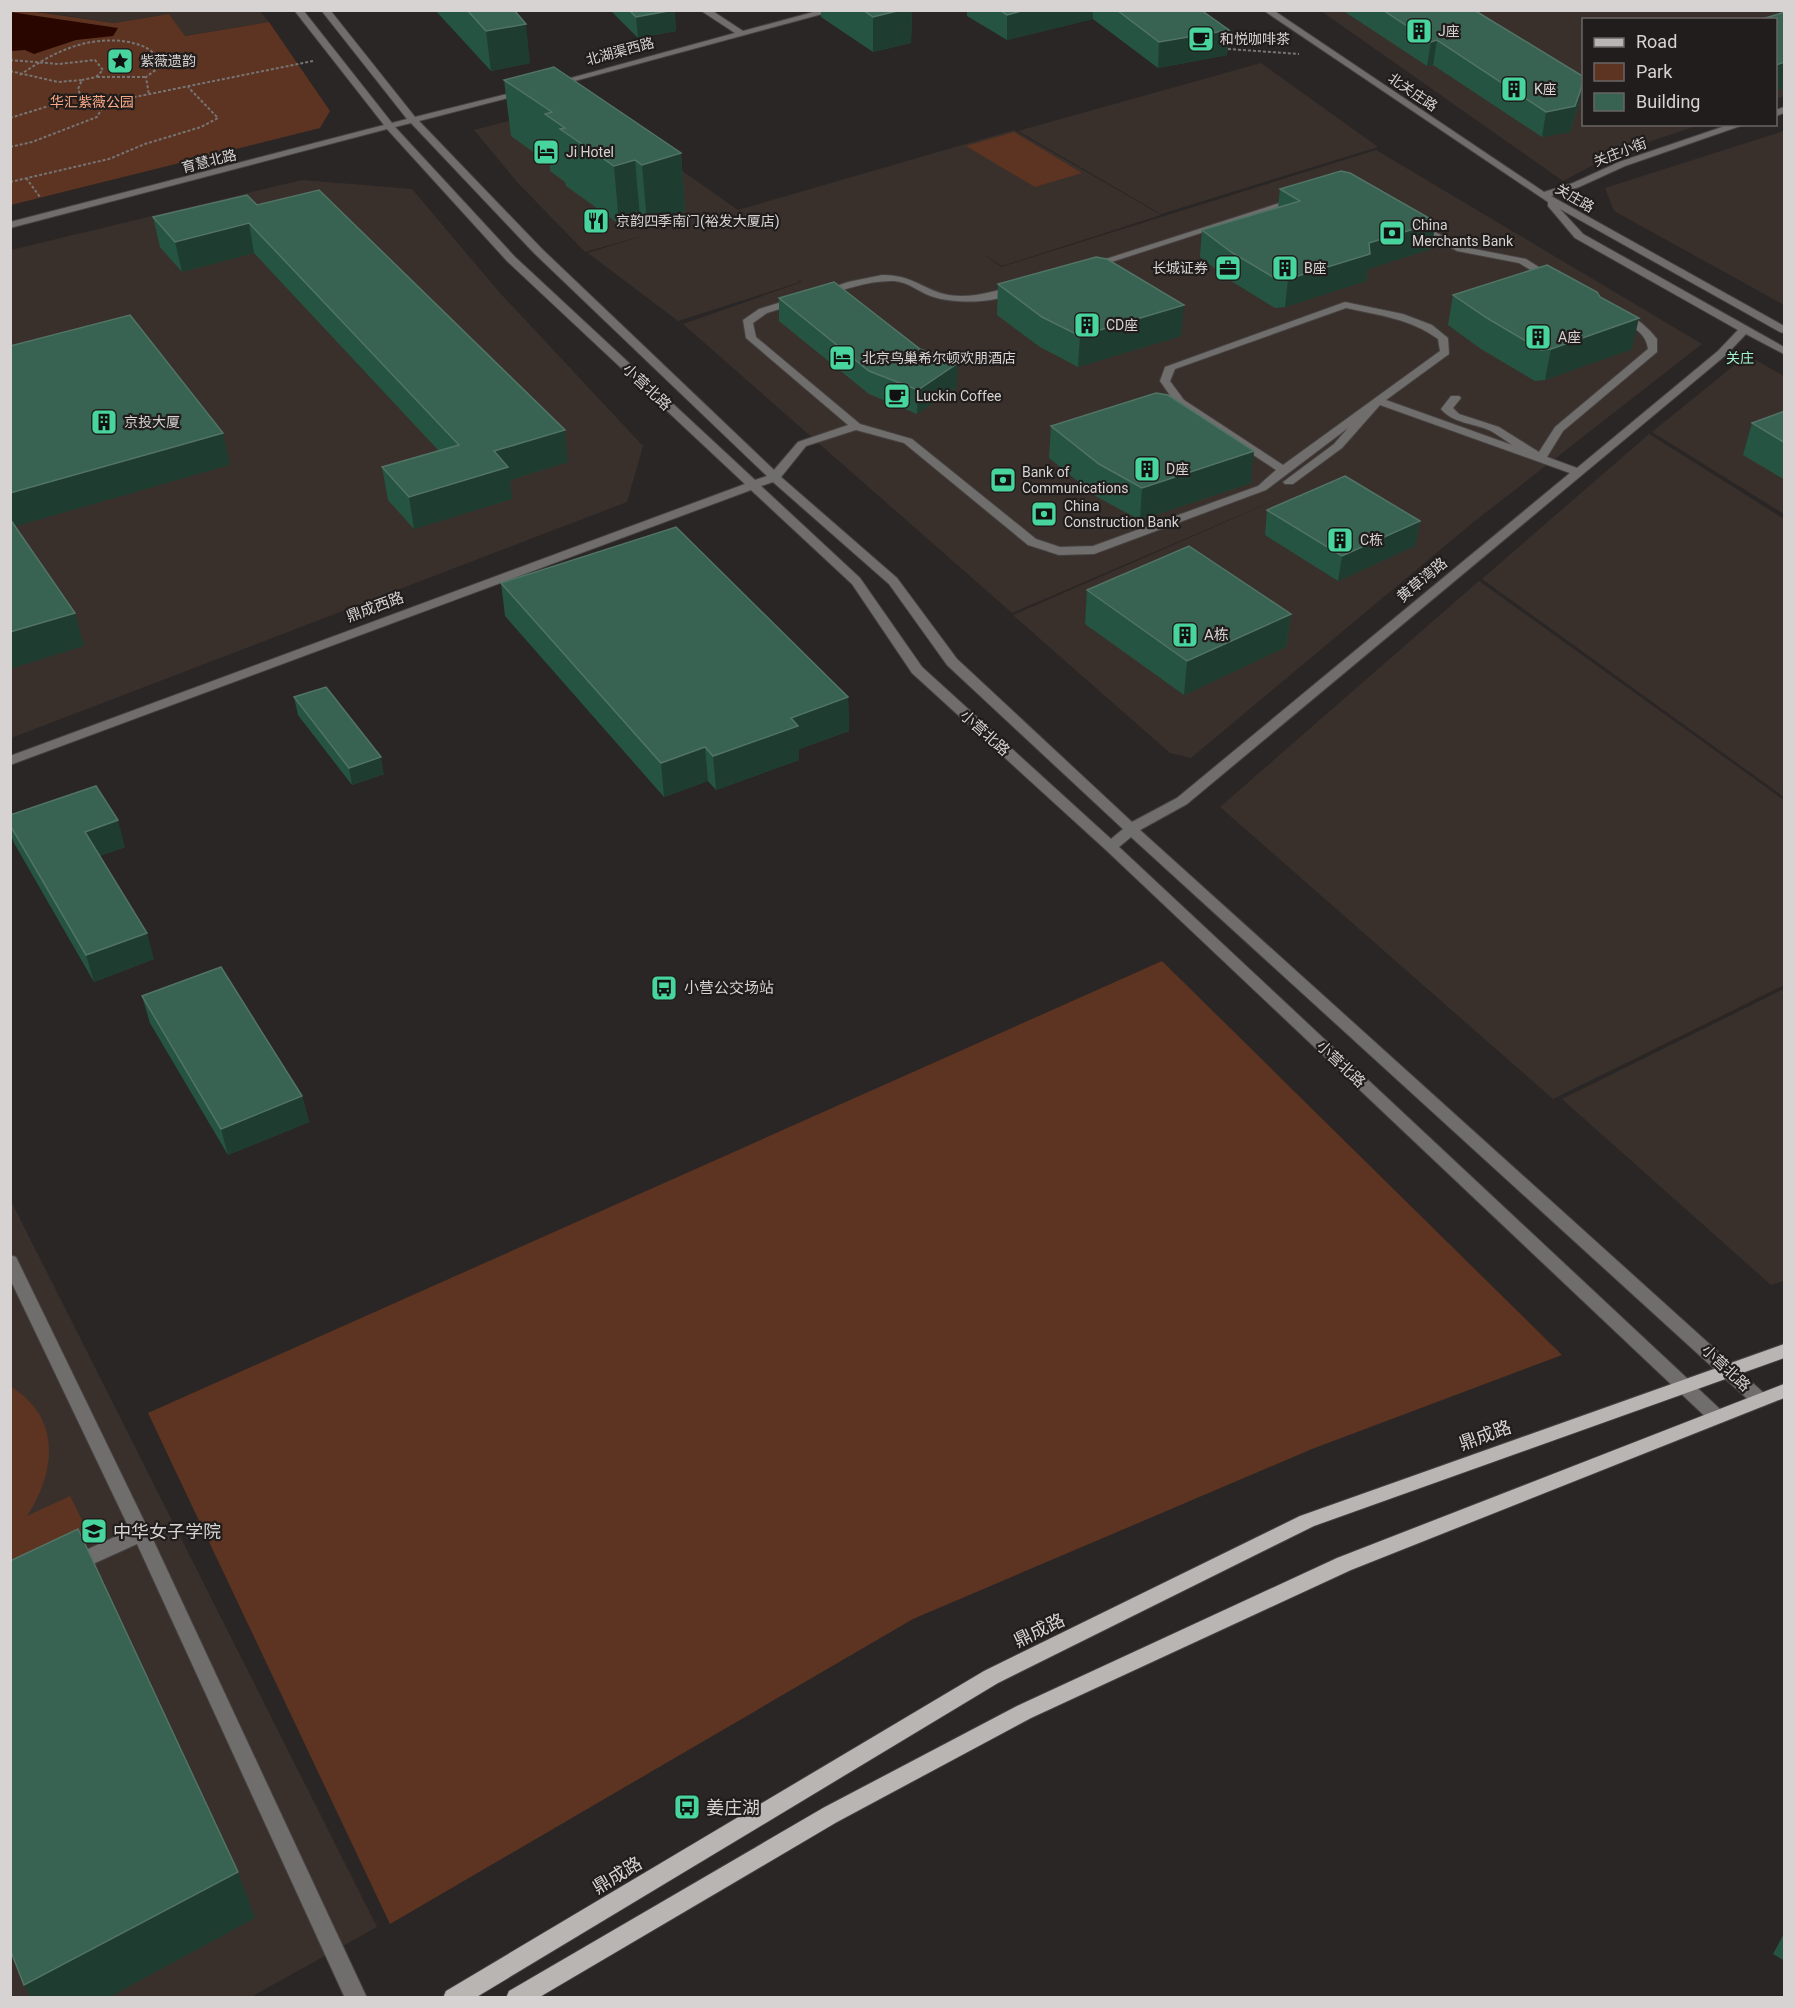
<svg xmlns="http://www.w3.org/2000/svg" width="1795" height="2008" font-family="Roboto,'Noto Sans SC',sans-serif">
	<style>
		.built { fill: #39302c }
		.green { fill: #5d3321 }
		.water { fill: #2a0600 }
		.lines { fill: none; stroke-linecap: round; stroke-linejoin: round }
		.minor-casing { stroke: #464241; stroke-width: 2 }
		.major-casing { stroke: #464241; stroke-width: 2 }
		.path { stroke: #777473; stroke-width: 2; stroke-dasharray: 3 2; stroke-linecap: butt }
		.minor { fill: #706e6d; fill-rule: evenodd }
		.major { fill: #b9b5b3; fill-rule: evenodd }
		.wall { fill: #255542 }
		.shaded-wall { fill: #1f3c30 }
		.building { fill: #386251; stroke: #517466; stroke-width: 1.5 }
		.labels { text-anchor: middle; dominant-baseline: central; stroke-width: 4.5; stroke-linejoin: round; paint-order: stroke }
		.far-poi-label { font-size: 14px; fill: #d6d3d2; stroke: #201d1c; text-anchor: start }
		.far-street-label { font-size: 14px; fill: #d6d3d2; stroke: #201d1c }
		.far-park-label { font-size: 14px; fill: #fca885; stroke: #201d1c }
		.far-neighbourhood-label { font-size: 14px; fill: #a1f6cf; stroke: #201d1c }
		.street-label { font-size: 15px; fill: #d6d3d2; stroke: #201d1c }
		.poi-label { font-size: 15px; fill: #d6d3d2; stroke: #201d1c; text-anchor: start }
		.near-street-label { font-size: 18px; fill: #d6d3d2; stroke: #201d1c }
		.near-poi-label { font-size: 18px; fill: #d6d3d2; stroke: #201d1c; text-anchor: start }
	</style>
	<rect width="100%" height="100%" fill="#2a2625"/>
	<g class="built">
		<polygon points="259,10 269,22 184,36 169,14 114,23 35,11"/>
		<polygon points="1321,11 1784,11 1784,96 1776,99 1776,20 1584,20 1584,124 1699,125 1618,152 1563,181"/>
		<polygon points="1261,63 1378,147 1161,214 1018,131"/>
		<polygon points="584,102 738,210 1014,130 1161,215 1002,266 980,252 1001,267 1376,150 1702,344 1471,524 1191,758 1170,753 1013,615 1294,492 1012,613 683,324 802,282 796,279 800,282 678,321 588,253 646,235 585,252 517,182 474,130"/>
		<polygon points="1784,131 1784,305 1614,211 1605,188"/>
		<polygon points="302,180 412,189 500,293 643,446 627,502 11,738 11,250"/>
		<polygon points="1747,355 1784,376 1784,514 1652,432"/>
		<polygon points="1649,434 1784,519 1784,797 1482,579"/>
		<polygon points="1479,581 1784,800 1784,985 1553,1099 1220,807"/>
		<polygon points="1784,989 1784,1281 1771,1285 1562,1099"/>
		<polygon points="10,1199 377,1927 251,1997 11,1997"/>
	</g>
	<g class="green">
		<polygon points="10,11 30,11 114,23 169,14 185,36 269,22 330,111 320,128 11,205"/>
		<polygon points="1014,132 1082,173 1035,187 966,146"/>
		<polygon points="1162,961 1562,1355 1312,1449 913,1619 390,1924 148,1413"/>
		<path d="M 10,1386 C 62,1418 56,1471 27,1516 L 70,1496 L 91,1538 L 11,1575 Z"/>
	</g>
	<polygon class="water" points="10,12 118,28 113,36 76,40 34,54 25,50 11,51"/>
	<g class="lines">
		<defs>
			<g id="minor">
				<path d="M 294,10 L 303,10 L 392,123 L 407,119 L 321,10 L 330,10 L 415,117 L 527,89 L 527,93 L 419,121 L 542,249 L 774,470 L 798,442 L 848,425 L 746,338 L 743,320 L 759,309 L 798,297 L 802,298 L 802,302 L 767,313 L 753,323 L 756,337 L 860,424 L 912,439 L 1036,539 L 1060,547 L 1093,546 L 1258,486 L 1276,470 L 1176,404 L 1160,381 L 1165,367 L 1345,302 L 1403,314 L 1432,325 L 1448,338 L 1449,354 L 1386,400 L 1512,445 C 1505,440 1498,435 1491,431 C 1474,423 1454,424 1441,409 L 1451,396 L 1459,396 L 1461,398 L 1453,408 L 1459,414 L 1499,427 L 1539,452 L 1555,427 L 1648,349 C 1646,332 1631,326 1617,318 L 1617,314 C 1633,312 1648,328 1657,339 L 1657,352 L 1563,431 L 1547,457 L 1577,468 L 1718,351 L 1738,330 L 1575,238 L 1548,206 L 1548,202 L 1263,10 L 1273,10 L 1544,192 L 1573,183 L 1619,162 L 1731,124 L 1746,124 L 1625,166 L 1579,187 L 1551,196 L 1784,326 L 1784,333 L 1780,332 L 1560,209 L 1583,234 L 1784,347 L 1784,354 L 1746,334 L 1726,355 L 1187,804 L 1140,830 L 1766,1395 L 1769,1400 L 1766,1405 L 1760,1407 L 1754,1405 L 1131,837 L 1119,847 L 1722,1411 L 1725,1416 L 1722,1421 L 1716,1423 L 1710,1421 L 1106,850 L 912,673 L 852,584 L 751,490 L 10,765 L 10,756 L 745,484 L 507,261 L 387,129 L 10,228 L 10,222 L 384,125 ZM 411,123 L 534,253 L 767,476 L 755,480 L 515,257 L 395,127 ZM 1346,308 C 1378,315 1411,319 1438,339 L 1440,351 L 1283,465 L 1184,400 L 1170,381 L 1175,369 ZM 1380,405 L 1570,473 L 1177,798 L 1132,822 L 957,659 L 897,578 L 781,477 L 806,446 L 856,430 L 904,443 L 1028,545 L 1059,555 L 1094,554 L 1266,490 L 1348,428 L 1334,444 L 1283,482 L 1285,484 L 1293,484 L 1342,448 ZM 773,482 L 889,584 L 947,665 L 1123,829 L 1111,839 L 922,667 L 860,578 L 761,486 Z"/>
				<polygon points="700,10 711,10 743,31 821,10 837,10 556,86 549,84 735,33"/>
				<polygon points="1784,107 1784,113 1776,116 1776,110"/>
				<polygon points="1295,198 1303,200 1093,268 1084,266"/>
				<polygon points="1418,223 1464,247 1526,259 1558,279 1549,281 1519,263 1457,251 1415,228 1413,226"/>
				<path d="M 882,275 C 912,275 919,287 944,294 C 969,300 994,291 1018,285 L 1023,288 C 1004,304 951,305 928,295 C 916,290 908,282 894,281 C 869,280 845,290 821,296 L 816,293 L 848,282 Z"/>
				<polygon points="10,1255 16,1257 18,1261 150,1533 367,1998 345,1998 137,1544 73,1573 66,1571 64,1565 66,1559 130,1530 10,1279"/>
			</g>
			<g id="major">
				<polygon points="1784,1344 1784,1358 1314,1526 998,1683 475,1998 443,1998 446,1991 984,1671 1300,1516"/>
				<polygon points="1784,1384 1784,1398 1351,1570 1031,1718 837,1822 538,1998 506,1998 509,1991 823,1808 1017,1706 1337,1558"/>
			</g>
		</defs>
		<use href="#minor" class="minor-casing"/>
		<use href="#major" class="major-casing"/>
		<g class="path">
			<polyline points="1224,46 1228,49 1299,54"/>
			<polyline points="10,60 59,64 95,60 103,70 96,77 82,80"/>
			<polyline points="10,71 58,82 82,80 78,89 81,96 105,103 313,61"/>
			<path d="M 20,75 C 53,52 88,35 129,42 C 142,45 153,49 160,61 L 157,69 L 146,77 L 149,95"/>
			<polyline points="97,77 146,77"/>
			<polyline points="10,118 81,96"/>
			<polyline points="10,147 32,142 97,117 105,103"/>
			<polyline points="26,178 40,197"/>
			<polyline points="10,182 109,159 145,144 201,127 218,118 188,87"/>
		</g>
		<use href="#minor" class="minor"/>
		<use href="#major" class="major"/>
	</g>
	<g class="wall">
		<polygon points="435,10 514,10 530,63 491,71"/>
		<polygon points="610,10 674,10 676,31 638,38"/>
		<polygon points="821,10 912,10 911,43 873,52 821,17"/>
		<polygon points="967,10 1201,10 1229,30 1227,55 1158,68 1093,19 1007,40 967,16"/>
		<polygon points="1342,10 1474,10 1584,77 1579,103 1570,132 1542,137 1433,65 1427,66"/>
		<polygon points="504,80 681,153 685,211 647,223 640,218 619,224 566,186 565,182 550,171 550,164 511,136"/>
		<polygon points="1280,189 1436,222 1431,249 1368,269 1366,281 1285,307 1275,308 1228,279 1200,257 1202,230 1278,207"/>
		<polygon points="257,205 568,462 510,480 512,499 414,529 388,500 382,467 439,451 254,253 182,272 160,247 153,217"/>
		<polygon points="998,284 1181,336 1078,367 1040,347 997,315"/>
		<polygon points="1453,295 1600,297 1632,349 1545,380 1535,381 1481,349 1448,325"/>
		<polygon points="779,298 957,387 917,414 869,394 779,321"/>
		<polygon points="1785,411 1785,480 1743,455 1752,423"/>
		<polygon points="1051,426 1251,483 1140,520 1097,497 1049,458"/>
		<polygon points="1267,510 1420,521 1415,546 1338,581 1265,535"/>
		<polygon points="501,583 848,697 849,731 799,749 799,760 716,790 708,781 664,797 505,616"/>
		<polygon points="1087,590 1291,614 1286,647 1184,695 1085,624"/>
		<polygon points="294,697 384,774 352,785 298,715"/>
		<polygon points="10,815 125,847 99,856 154,959 94,982 14,843 10,832"/>
		<polygon points="142,996 302,1096 309,1122 228,1155 150,1023"/>
		<polygon points="1785,1932 1785,1961 1773,1954"/>
	</g>
	<g class="shaded-wall">
		<polygon points="675,10 676,31 638,38 636,17"/>
		<polygon points="901,10 912,10 911,43 873,52 873,17"/>
		<polygon points="1025,10 1093,10 1093,19 1007,40 1007,15"/>
		<polygon points="526,24 530,63 491,71 486,31"/>
		<polygon points="1229,30 1227,55 1158,68 1159,42"/>
		<polygon points="1437,40 1433,65 1427,66 1431,42"/>
		<polygon points="1785,62 1785,88 1776,91 1776,65"/>
		<polygon points="1584,80 1579,103 1570,132 1542,137 1546,112"/>
		<polygon points="681,153 685,211 647,223 642,165"/>
		<polygon points="635,160 640,218 619,224 614,166"/>
		<polygon points="1436,222 1431,249 1368,269 1366,281 1285,307 1288,279 1369,243"/>
		<polygon points="249,223 254,253 182,272 175,242"/>
		<polygon points="1184,305 1181,336 1078,367 1080,336"/>
		<polygon points="1639,318 1632,349 1545,380 1551,349"/>
		<polygon points="958,363 957,387 917,414 918,390"/>
		<polygon points="565,430 568,462 510,480 512,499 414,529 409,497 494,451"/>
		<polygon points="223,433 230,465 10,528 10,493"/>
		<polygon points="1254,451 1251,483 1140,520 1142,488"/>
		<polygon points="1420,521 1415,546 1338,581 1342,556"/>
		<polygon points="75,613 84,646 10,669 10,632"/>
		<polygon points="1291,614 1286,647 1184,695 1187,661"/>
		<polygon points="848,697 849,731 799,749 799,760 716,790 713,756 791,718"/>
		<polygon points="705,747 708,781 664,797 661,763"/>
		<polygon points="381,757 384,774 352,785 349,768"/>
		<polygon points="118,820 125,847 92,858 85,832"/>
		<polygon points="147,933 154,959 94,982 86,955"/>
		<polygon points="302,1096 309,1122 228,1155 221,1129"/>
		<polygon points="238,1872 255,1918 108,1998 31,1998 24,1985"/>
	</g>
	<g class="building">
		<polygon points="467,10 514,10 526,24 486,31"/>
		<polygon points="629,10 674,10 636,17"/>
		<polygon points="863,10 901,10 873,17"/>
		<polygon points="1000,10 1025,10 1007,15"/>
		<polygon points="1117,10 1201,10 1229,30 1159,42"/>
		<polygon points="1383,10 1474,10 1584,77 1584,80 1575,106 1546,112 1437,40 1431,42"/>
		<polygon points="1785,12 1785,62 1776,65 1776,20 1759,20"/>
		<polygon points="554,67 681,153 642,165 635,160 614,166 560,129 565,128 545,114 552,112 504,80"/>
		<polygon points="1341,171 1350,173 1436,222 1369,243 1370,254 1288,279 1278,280 1231,252 1202,230 1300,201 1280,189"/>
		<polygon points="319,190 565,430 494,451 508,467 409,497 382,467 459,445 249,223 175,242 153,217 247,195 257,205"/>
		<polygon points="1096,257 1107,259 1184,305 1080,336 1042,317 998,284"/>
		<polygon points="1547,265 1597,292 1600,297 1639,318 1551,349 1541,350 1487,318 1453,295"/>
		<polygon points="834,282 920,349 958,363 918,390 869,371 779,298"/>
		<polygon points="130,315 223,433 10,493 10,346"/>
		<polygon points="1156,393 1168,395 1254,451 1142,488 1099,464 1051,426"/>
		<polygon points="1785,411 1785,443 1752,423"/>
		<polygon points="1345,476 1420,521 1342,556 1267,510"/>
		<polygon points="10,519 75,613 10,632"/>
		<polygon points="676,527 848,697 791,718 798,726 713,756 705,747 661,763 501,583"/>
		<polygon points="1189,546 1291,614 1187,661 1087,590"/>
		<polygon points="326,687 381,757 349,768 294,697"/>
		<polygon points="96,786 118,820 85,832 147,933 86,955 10,825 10,815"/>
		<polygon points="221,967 302,1096 221,1129 142,996"/>
		<polygon points="78,1529 238,1872 24,1985 10,1949 10,1561"/>
	</g>
	<defs>
		<symbol id="building-square" viewBox="-11 -11 22 22"><rect x="-9" y="-9" width="18" height="18" rx="4" fill="#47d49d" stroke="#201d1c"/><path d="M-4-6H4V6H1V3H-1V6H-4ZM-2.5-4.3h1.7v1.8h-1.7ZM.8-4.3h1.7v1.8H.8ZM-2.5-1h1.7V.8h-1.7ZM.8-1h1.7V.8H.8Z" fill="#111"/></symbol>
		<symbol id="cafe-square" viewBox="-11 -11 22 22"><rect x="-9" y="-9" width="18" height="18" rx="4" fill="#47d49d" stroke="#201d1c"/><path d="M-5.5-4.5H6V0H3Q3 3.5 0 3.5H-2.5Q-5.5 3.5-5.5 0ZM3-3.2v2h1.7v-2ZM-6 4.5H4V6H-6Z" fill="#111"/></symbol>
		<symbol id="sight-square" viewBox="-11 -11 22 22"><rect x="-9" y="-9" width="18" height="18" rx="4" fill="#47d49d" stroke="#201d1c"/><path d="M0-6L1.8-2.2L6-1.7L2.9 1.2L3.7 5.4L0 3.3L-3.7 5.4L-2.9 1.2L-6-1.7L-1.8-2.2Z" fill="#111"/></symbol>
		<symbol id="hotel-square" viewBox="-11 -11 22 22"><rect x="-9" y="-9" width="18" height="18" rx="4" fill="#47d49d" stroke="#201d1c"/><path d="M-6-4.5h1.5V1H6V5H4.5V3h-9V5H-6ZM-4 0a1.8 1.8 0 1 1 3.6 0ZM.5 0V-2.5h3Q6-2.5 6 0Z" fill="#111"/></symbol>
		<symbol id="restaurant-square" viewBox="-11 -11 22 22"><rect x="-9" y="-9" width="18" height="18" rx="4" fill="#47d49d" stroke="#201d1c"/><path d="M-5-6h1v4h1v-4h1v4h1v-4h1v5L-1.5 .5V6h-2V.5L-5-1ZM5-6V6H3V1.5H1.5Q1.5-4 5-6Z" fill="#111"/></symbol>
		<symbol id="bank-square" viewBox="-11 -11 22 22"><rect x="-9" y="-9" width="18" height="18" rx="4" fill="#47d49d" stroke="#201d1c"/><path d="M-6-4H6V4H-6ZM0-2.3a2.3 2.3 0 1 0 0 4.6a2.3 2.3 0 1 0 0-4.6Z" fill="#111"/></symbol>
		<symbol id="office-square" viewBox="-11 -11 22 22"><rect x="-9" y="-9" width="18" height="18" rx="4" fill="#47d49d" stroke="#201d1c"/><path d="M-6-3h4V-5.5h4V-3h4V5H-6ZM-1-4.5V-3h2v-1.5ZM-6 0V1H6V0Z" fill="#111"/></symbol>
		<symbol id="bus-square" viewBox="-11 -11 22 22"><rect x="-9" y="-9" width="18" height="18" rx="4" fill="#47d49d" stroke="#201d1c"/><path d="M-5-6H5V4H4V6H2V4H-2V6H-4V4H-5ZM-3.5-4V0h7V-4ZM-3.5 1.2v1.5H-2V1.2ZM2 1.2v1.5H3.5V1.2Z" fill="#111"/></symbol>
		<symbol id="university-square" viewBox="-11 -11 22 22"><rect x="-9" y="-9" width="18" height="18" rx="4" fill="#47d49d" stroke="#201d1c"/><path d="M0-5L7-2L0 1L-7-2ZM-4 1L0 2.5L4 1V4Q0 6-4 4Z" fill="#111"/></symbol>
	</defs>
	<g fill-rule="evenodd">
		<use href="#building-square" x="1404" y="16" width="30" height="30"/>
		<use href="#cafe-square" x="1186" y="24" width="30" height="30"/>
		<use href="#sight-square" x="105" y="46" width="30" height="30"/>
		<use href="#building-square" x="1499" y="74" width="30" height="30"/>
		<use href="#hotel-square" x="531" y="137" width="30" height="30"/>
		<use href="#restaurant-square" x="581" y="206" width="30" height="30"/>
		<use href="#bank-square" x="1377" y="218" width="30" height="30"/>
		<use href="#office-square" x="1213" y="253" width="30" height="30"/>
		<use href="#building-square" x="1270" y="253" width="30" height="30"/>
		<use href="#building-square" x="1072" y="310" width="30" height="30"/>
		<use href="#building-square" x="1523" y="322" width="30" height="30"/>
		<use href="#hotel-square" x="827" y="343" width="30" height="30"/>
		<use href="#cafe-square" x="882" y="381" width="30" height="30"/>
		<use href="#building-square" x="89" y="407" width="30" height="30"/>
		<use href="#building-square" x="1132" y="454" width="30" height="30"/>
		<use href="#bank-square" x="988" y="465" width="30" height="30"/>
		<use href="#bank-square" x="1029" y="499" width="30" height="30"/>
		<use href="#building-square" x="1325" y="525" width="30" height="30"/>
		<use href="#building-square" x="1170" y="620" width="30" height="30"/>
		<use href="#bus-square" x="649" y="973" width="30" height="30"/>
		<use href="#university-square" x="79" y="1516" width="30" height="30"/>
		<use href="#bus-square" x="672" y="1792" width="30" height="30"/>
	</g>
	<g class="labels">
		<g class="far-poi-label">
			<text x="1438" y="31">J座</text>
			<text x="1220" y="39">和悦咖啡茶</text>
			<text x="140" y="61">紫薇遗韵</text>
			<text x="1534" y="89">K座</text>
			<text x="566" y="152">Ji Hotel</text>
			<text x="616" y="221">京韵四季南门(裕发大厦店)</text>
			<text x="1412" y="225">China<tspan x="1412" dy="16">Merchants Bank</tspan></text>
			<text x="1208" y="268" text-anchor="end">长城证券</text>
			<text x="1304" y="268">B座</text>
			<text x="1106" y="325">CD座</text>
			<text x="1558" y="337">A座</text>
			<text x="862" y="358">北京鸟巢希尔顿欢朋酒店</text>
			<text x="916" y="396">Luckin Coffee</text>
			<text x="124" y="422">京投大厦</text>
			<text x="1166" y="469">D座</text>
			<text x="1022" y="472">Bank of<tspan x="1022" dy="16">Communications</tspan></text>
			<text x="1064" y="506">China<tspan x="1064" dy="16">Construction Bank</tspan></text>
			<text x="1360" y="540">C栋</text>
		</g>
		<g class="far-street-label">
			<text transform="translate(620 51) rotate(-15)">北湖渠西路</text>
			<text transform="translate(1413 92) rotate(34)">北关庄路</text>
			<text transform="translate(1620 152) rotate(-21)">关庄小街</text>
			<text transform="translate(209 161) rotate(-14)">育慧北路</text>
			<text transform="translate(1575 198) rotate(30)">关庄路</text>
		</g>
		<g class="far-park-label">
			<text x="92" y="102">华汇紫薇公园</text>
		</g>
		<g class="far-neighbourhood-label">
			<text x="1740" y="358">关庄</text>
		</g>
		<g class="street-label">
			<text transform="translate(647 387) rotate(43)">小营北路</text>
			<text transform="translate(1422 580) rotate(-40)">黄草湾路</text>
			<text transform="translate(375 607) rotate(-20)">鼎成西路</text>
			<text transform="translate(985 733) rotate(42)">小营北路</text>
			<text transform="translate(1341 1064) rotate(43)">小营北路</text>
			<text transform="translate(1726 1368) rotate(43)">小营北路</text>
		</g>
		<g class="poi-label">
			<text x="1204" y="635">A栋</text>
			<text x="684" y="988">小营公交场站</text>
		</g>
		<g class="near-street-label">
			<text transform="translate(1485 1435) rotate(-20)">鼎成路</text>
			<text transform="translate(1039 1630) rotate(-26)">鼎成路</text>
			<text transform="translate(617 1875) rotate(-31)">鼎成路</text>
		</g>
		<g class="near-poi-label">
			<text x="113" y="1531">中华女子学院</text>
			<text x="706" y="1807">姜庄湖</text>
		</g>
	</g>
	<rect width="1795" height="2008" fill="none" stroke="#d6d3d2" stroke-width="24"/>
	<rect x="1582" y="18" width="195" height="108" fill="#201d1c" stroke="#696665" stroke-width="1.5"/>
	<rect x="1594" y="38" width="30" height="9" fill="#b9b5b3" stroke="#696665" stroke-width="1.5"/>
	<text x="1636" y="48" font-size="18" fill="#d6d3d2">Road</text>
	<rect x="1594" y="63" width="30" height="18" fill="#5d3321" stroke="#696665" stroke-width="1.5"/>
	<text x="1636" y="78" font-size="18" fill="#d6d3d2">Park</text>
	<rect x="1594" y="93" width="30" height="18" fill="#386251" stroke="#696665" stroke-width="1.5"/>
	<text x="1636" y="108" font-size="18" fill="#d6d3d2">Building</text>
</svg>
